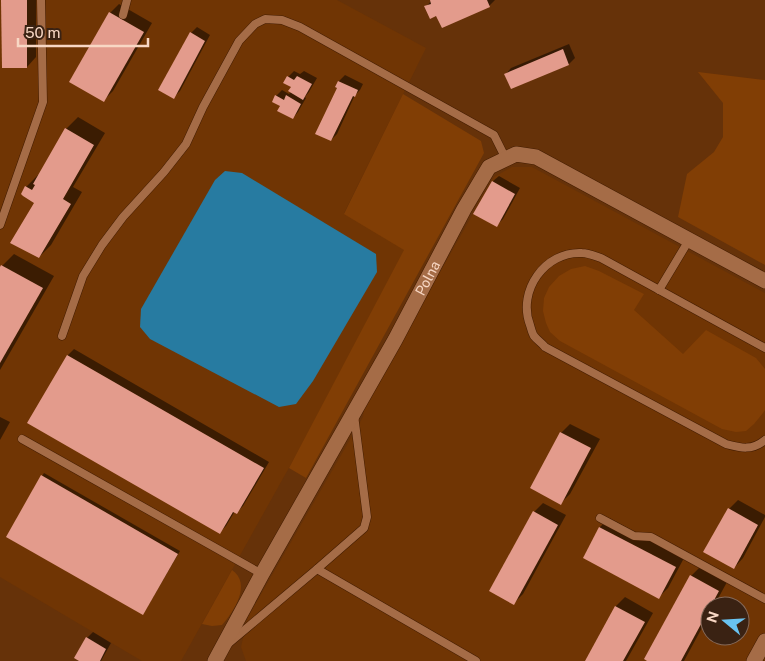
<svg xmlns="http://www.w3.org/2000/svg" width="765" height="661" font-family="'Public Sans',sans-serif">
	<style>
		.built { fill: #703504; fill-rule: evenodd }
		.green { fill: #813e05 }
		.water { fill: #277ba1 }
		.shadow { fill: #0007 }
		.building { fill: #e39b8c }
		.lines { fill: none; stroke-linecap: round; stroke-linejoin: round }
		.lane-casing { stroke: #431c00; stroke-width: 9 }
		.street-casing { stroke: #431c00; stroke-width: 16 }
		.lane { stroke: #a56c47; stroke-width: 8 }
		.street { stroke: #a56c47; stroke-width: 15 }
		.labels { text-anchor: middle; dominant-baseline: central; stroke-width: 5; stroke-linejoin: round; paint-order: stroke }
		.street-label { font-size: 14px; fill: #f8d7c4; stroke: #3a2213 }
	</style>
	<rect width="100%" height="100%" fill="#663209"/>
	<g class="built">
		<polygon points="0,0 337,0 426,48 344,213 405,250 305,439 181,661 142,661 0,577"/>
		<path d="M 512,167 L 532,167 L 765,293 L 765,661 L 246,661 L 241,647 L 248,617 L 363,417 L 364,406 L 494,177 ZM 710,606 L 740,606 L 740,636 L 710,636 Z"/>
	</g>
	<g class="green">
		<polygon points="698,72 765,80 765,265 678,217 687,174 714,152 723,137 723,103"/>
		<polygon points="403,94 481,141 484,153 306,478 289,468 404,250 344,214"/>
		<polygon points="585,266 599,271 644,294 634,310 683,354 706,330 756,358 765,369 765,410 763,413 754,424 746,431 736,432 722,429 560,341 550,332 546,323 543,311 544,298 549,287 559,276 571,269"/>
		<path d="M 232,570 C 252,584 234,611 222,625 L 212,626 L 202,624 Z"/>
	</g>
	<polygon class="water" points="225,171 242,173 376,254 377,272 313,381 296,404 279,407 150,339 140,327 141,309 215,180"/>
	<g class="shadow">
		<polygon points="3,0 36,0 36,57 27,67"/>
		<polygon points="431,0 495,0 489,6 426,7 431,1"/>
		<polygon points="119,4 152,23 113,91 104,100 110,13"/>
		<polygon points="197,27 210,35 180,91 174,97 191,33"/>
		<polygon points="569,44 575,58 569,64 511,87 506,74 511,68"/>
		<polygon points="294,71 300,74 304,71 317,78 309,92 305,97 306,98 298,112 293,118 282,106 276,96 282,90 289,94 291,92 293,86 288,77"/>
		<polygon points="345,75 363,84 360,90 355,95 337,134 331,140 338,88 337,87 339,81"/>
		<polygon points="78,117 105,133 73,187 82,192 51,245 39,257 36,203 26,187 38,175 39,176 66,129"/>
		<polygon points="499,176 520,188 503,219 497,225 493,181"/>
		<polygon points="14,254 54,276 0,370 0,270 2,266"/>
		<polygon points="74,349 269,462 243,506 237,512 235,511 226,526 220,532 29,422 68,355"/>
		<polygon points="0,417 10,422 0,440"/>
		<polygon points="570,424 600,439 570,494 561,503 532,488 561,433"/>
		<polygon points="44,473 180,551 145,611 143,614 42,476"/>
		<polygon points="738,500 765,515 765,517 743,558 734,568 729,509"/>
		<polygon points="543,503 566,515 523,594 514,603 534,512"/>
		<polygon points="609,518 684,558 668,588 659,597 584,557 600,527"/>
		<polygon points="700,567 727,582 714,606 710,606 710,613 684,661 650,661 691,576"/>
		<polygon points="625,597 653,613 626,661 586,661 616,606"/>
		<polygon points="93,632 111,643 101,661 80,661 87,638"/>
	</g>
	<g class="building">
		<polygon points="1,0 27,0 27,68 2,68"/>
		<polygon points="430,0 487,0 490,7 442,28 436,16 430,19 424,6 431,4"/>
		<polygon points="109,12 144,32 104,102 69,82"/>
		<polygon points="190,32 205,41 174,99 158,90"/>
		<polygon points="563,49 569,65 511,89 504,74"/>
		<polygon points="287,76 294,80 297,76 312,84 303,100 288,91 291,87 283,83"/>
		<polygon points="338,81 358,90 355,97 353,96 331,141 315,134 337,88 335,87"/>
		<polygon points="275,95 284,100 286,95 301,104 293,119 277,111 280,106 272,102"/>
		<polygon points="65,128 94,145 63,199 71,204 39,258 10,243 34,203 23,196 21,194 25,186 32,190 35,185 33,184"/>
		<polygon points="492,181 515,194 497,227 473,214"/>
		<polygon points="1,265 43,288 0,363 0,267"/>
		<polygon points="67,355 264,468 237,514 233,512 220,534 27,423"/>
		<polygon points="560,432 591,448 561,505 530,488"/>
		<polygon points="41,475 178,554 143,615 6,537"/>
		<polygon points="728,508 758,525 734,569 703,552"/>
		<polygon points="533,511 558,525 514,605 489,591"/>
		<polygon points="599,527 676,567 659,599 583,558"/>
		<polygon points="690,575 719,591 681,661 647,661 644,659"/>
		<polygon points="615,606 645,622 623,661 585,661"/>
		<polygon points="86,637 106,649 100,661 79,661 74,658"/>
	</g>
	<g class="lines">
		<defs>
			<g id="lane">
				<polyline points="123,15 127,0"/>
				<polyline points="0,225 43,102 41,0"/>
				<polyline points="659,290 689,240"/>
				<polyline points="62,336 83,276 102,245 123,217 164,172 186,144 203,107 239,41 255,24 265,19 282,20 300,27 494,135 506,159"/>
				<path d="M 765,348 L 601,258 C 595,256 588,253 582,253 C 545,251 517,291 530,325 C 531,328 532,333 534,336 C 537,340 542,343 545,347 L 726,444 C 741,448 752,451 765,440"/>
				<polyline points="354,415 367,517 364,528 317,569 476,661"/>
				<polyline points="22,439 262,574"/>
				<polyline points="600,518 634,536 651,537 765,599"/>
				<polyline points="229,643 317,569"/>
			</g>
			<g id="street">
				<path id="s1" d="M 215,661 L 262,574 L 395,340 L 464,209 L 489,167 L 516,154 L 536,157 L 765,281"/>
				<polyline points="754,661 765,641"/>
			</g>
		</defs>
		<use href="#lane" class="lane-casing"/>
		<use href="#street" class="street-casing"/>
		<use href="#lane" class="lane"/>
		<use href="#street" class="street"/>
	</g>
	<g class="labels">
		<g class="street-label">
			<text stroke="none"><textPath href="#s1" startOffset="438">Polna</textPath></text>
		</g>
	</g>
	<g transform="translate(725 621) rotate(288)"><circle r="24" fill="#3a2213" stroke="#866a5a"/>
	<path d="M0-4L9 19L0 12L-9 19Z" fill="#69c3f1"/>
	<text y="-8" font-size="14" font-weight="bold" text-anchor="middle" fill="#f8d7c4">N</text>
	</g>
	<path d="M18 38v8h130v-8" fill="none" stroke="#f8d7c4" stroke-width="2.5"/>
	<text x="25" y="38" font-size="15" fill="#f8d7c4" stroke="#3a2213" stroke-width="4" paint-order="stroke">50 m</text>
</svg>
